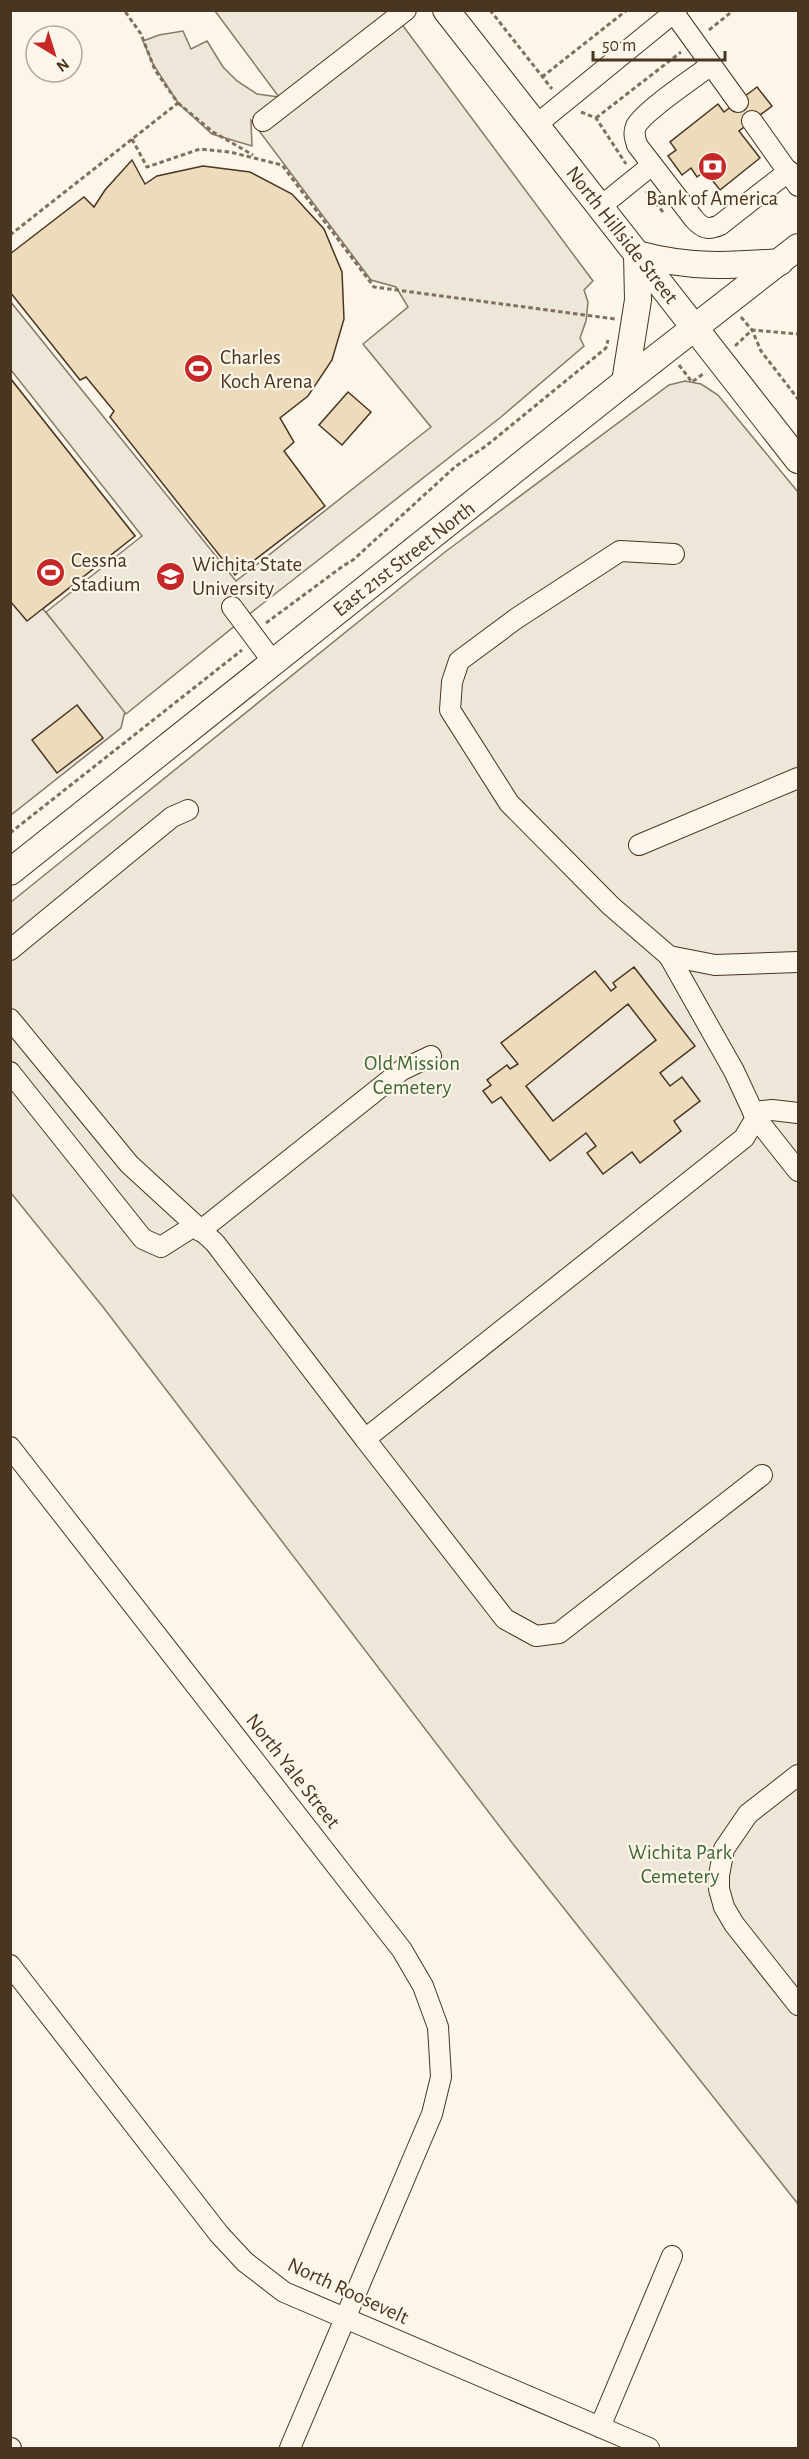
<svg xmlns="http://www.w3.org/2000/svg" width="809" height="2459" font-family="'Alegreya Sans',sans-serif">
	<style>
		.green { fill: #ede6d9; stroke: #887966; stroke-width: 1.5 }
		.parking { fill: #ede7d9; stroke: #887966; stroke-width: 1.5 }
		.building { fill: #ecdcbc; stroke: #4a3520; stroke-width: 1.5; fill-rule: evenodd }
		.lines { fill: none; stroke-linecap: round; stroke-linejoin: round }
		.minor-casing { stroke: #4a3520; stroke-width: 22 }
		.major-casing { stroke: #4a3520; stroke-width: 28 }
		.path { stroke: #7f6f5c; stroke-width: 3; stroke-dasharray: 4.5 3; stroke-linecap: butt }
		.minor { stroke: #fbf6e9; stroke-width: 20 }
		.major { stroke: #fbf6e9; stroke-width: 26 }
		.labels { text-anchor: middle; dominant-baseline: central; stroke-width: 4.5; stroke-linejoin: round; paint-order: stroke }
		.poi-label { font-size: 21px; fill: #4a3520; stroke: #fbf6e9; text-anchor: start }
		.street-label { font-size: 21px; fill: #4a3520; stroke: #fbf6e9 }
		.park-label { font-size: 21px; fill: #436837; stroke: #fbf6e9 }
	</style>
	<rect width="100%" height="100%" fill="#fbf6e9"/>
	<g class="green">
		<polygon points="10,378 135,536 43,609 126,707 121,728 11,815"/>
		<polygon points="685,381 701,384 718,395 798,492 798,2204 513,1844 103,1307 11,1193 11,902 445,552 669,385"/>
	</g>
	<polygon class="parking" points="215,11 392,11 593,281 584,290 588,302 586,321 580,338 584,346 501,417 257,608 126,714 46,612 142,536 11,370 10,301 236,581 431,427 363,344 408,307 396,287 371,280 251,120 252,146 212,134 178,103 153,64 143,41 159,35 183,31 191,49 207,41 223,67 237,81 257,94 279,97"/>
	<g class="building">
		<polygon points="757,87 772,106 739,131 760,158 720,190 705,171 697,177 691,168 682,175 668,156 676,150 670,142 718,104 724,112"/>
		<polygon points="132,160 145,184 157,176 203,166 250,172 292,194 324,229 342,272 344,319 332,360 308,396 280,418 294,442 284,451 325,506 235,575 110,417 114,411 86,377 80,380 10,292 10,254 84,197 94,207 105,190"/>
		<polygon points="10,378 135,536 27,621 10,601"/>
		<polygon points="348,392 371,412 342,445 319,425"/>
		<polygon points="77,705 103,738 57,773 32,740"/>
		<path d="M 634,967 L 695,1046 L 660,1073 L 670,1086 L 682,1077 L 700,1101 L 674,1121 L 681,1131 L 640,1163 L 632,1152 L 603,1174 L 587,1153 L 596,1146 L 586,1133 L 550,1161 L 501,1097 L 492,1103 L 483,1091 L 491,1085 L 487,1080 L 507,1065 L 510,1069 L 518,1064 L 501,1043 L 595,971 L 611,991 L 616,987 L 613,983 ZM 628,1004 L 656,1040 L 553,1121 L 526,1086 Z"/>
	</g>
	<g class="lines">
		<defs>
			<g id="minor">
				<polyline points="674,13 738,102"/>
				<path d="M 711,65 C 694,78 645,110 636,126 C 633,133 635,138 637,145 L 694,219 C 703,229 708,230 720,225 L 789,171"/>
				<polyline points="263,121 406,10"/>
				<polyline points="752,121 798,186"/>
				<polyline points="536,125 677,10"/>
				<polyline points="600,207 652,165"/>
				<polyline points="674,554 620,551 517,618 459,661 452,682 450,710 509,803 611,906 669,956 734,1071 756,1118 744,1138 365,1439 505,1619 536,1636 559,1633 762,1475"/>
				<polyline points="232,607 273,662"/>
				<polyline points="639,845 798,778"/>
				<polyline points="10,950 172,817 188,810"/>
				<polyline points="669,956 715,965 798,962"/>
				<polyline points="10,1019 129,1164 215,1243 365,1439"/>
				<polyline points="10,1072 143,1239 161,1247 194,1226"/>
				<polyline points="753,1112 772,1110 798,1113"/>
				<polyline points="756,1118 798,1171"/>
				<polyline points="200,1231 402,1070 431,1056"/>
				<polyline points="10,1447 402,1950 423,1986 438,2027 441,2077 432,2114 290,2448"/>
				<polyline points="798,1775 748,1814 724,1849 719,1875 719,1889 724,1907 734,1924 798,2005"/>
				<polyline points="10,1965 219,2234 245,2262 284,2292 649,2448"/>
				<polyline points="600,2427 672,2256"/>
				<polyline points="10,2448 11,2448"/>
			</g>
			<g id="major">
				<polyline points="446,10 798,460"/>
				<path d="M 625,382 L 638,300 L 637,254 C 689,268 728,266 780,262"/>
				<polyline points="10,872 625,382 798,247"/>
			</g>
		</defs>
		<use href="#minor" class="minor-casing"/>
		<use href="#major" class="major-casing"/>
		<g class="path">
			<polyline points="490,10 552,89"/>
			<polyline points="709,30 734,10"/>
			<polyline points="542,77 627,10"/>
			<polyline points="178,103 213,132 253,155"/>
			<polyline points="581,112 596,118 626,164"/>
			<polyline points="596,118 681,52"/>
			<polyline points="132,139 147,167 200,149 230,152 282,165 374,287 615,319"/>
			<polyline points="646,191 663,212"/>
			<polyline points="10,235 178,103 155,70 141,34 124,10"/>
			<polyline points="741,317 752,330 761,351 798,399"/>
			<polyline points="735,346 752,330 798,334"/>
			<polyline points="679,365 692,382 703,374"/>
			<polyline points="266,623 343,566 353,560 456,466 486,446 606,348 608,340"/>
			<polyline points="10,833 242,650"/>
		</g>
		<use href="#minor" class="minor"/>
		<use href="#major" class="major"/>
	</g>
	<defs>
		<symbol id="bank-disc" viewBox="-11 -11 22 22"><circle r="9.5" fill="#c62828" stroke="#fbf6e9"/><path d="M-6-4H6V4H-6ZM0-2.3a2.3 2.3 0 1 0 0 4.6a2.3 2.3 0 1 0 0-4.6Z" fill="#fff"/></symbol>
		<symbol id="stadium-disc" viewBox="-11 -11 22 22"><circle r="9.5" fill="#c62828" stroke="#fbf6e9"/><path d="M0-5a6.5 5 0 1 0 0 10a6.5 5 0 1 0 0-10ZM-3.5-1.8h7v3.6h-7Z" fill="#fff"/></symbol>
		<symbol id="university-disc" viewBox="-11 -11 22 22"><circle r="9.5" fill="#c62828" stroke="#fbf6e9"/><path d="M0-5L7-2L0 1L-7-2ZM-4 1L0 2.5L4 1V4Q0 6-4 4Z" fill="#fff"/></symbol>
	</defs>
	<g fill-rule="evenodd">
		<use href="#bank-disc" x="696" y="150" width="33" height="33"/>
		<use href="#stadium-disc" x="182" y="352" width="33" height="33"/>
		<use href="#stadium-disc" x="34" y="556" width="33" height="33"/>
		<use href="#university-disc" x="154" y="560" width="33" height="33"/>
	</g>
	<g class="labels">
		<g class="poi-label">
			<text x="712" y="198" text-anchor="middle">Bank of America</text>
			<text x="220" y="357">Charles<tspan x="220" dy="24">Koch Arena</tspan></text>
			<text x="71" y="560">Cessna<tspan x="71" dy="24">Stadium</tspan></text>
			<text x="192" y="564">Wichita State<tspan x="192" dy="24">University</tspan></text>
		</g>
		<g class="street-label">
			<text transform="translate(622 235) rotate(52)">North Hillside Street</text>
			<text transform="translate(404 559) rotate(-38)">East 21st Street North</text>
			<text transform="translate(293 1771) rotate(52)">North Yale Street</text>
			<text transform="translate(348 2291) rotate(25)">North Roosevelt</text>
		</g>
		<g class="park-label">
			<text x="412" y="1063">Old Mission<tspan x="412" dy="24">Cemetery</tspan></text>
			<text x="680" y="1852">Wichita Park<tspan x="680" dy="24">Cemetery</tspan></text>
		</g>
	</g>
	<rect width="809" height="2459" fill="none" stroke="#4a3520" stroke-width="24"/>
	<g transform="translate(54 54) rotate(142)"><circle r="28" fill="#fbf6e9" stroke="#b4a999" stroke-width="1.5"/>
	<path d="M0-4.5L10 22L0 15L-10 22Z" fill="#c62828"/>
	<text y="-9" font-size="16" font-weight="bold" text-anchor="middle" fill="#4a3520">N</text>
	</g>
	<path d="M593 51v9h132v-9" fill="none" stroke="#4a3520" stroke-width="3"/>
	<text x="602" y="51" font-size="18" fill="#4a3520" stroke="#fbf6e9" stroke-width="4.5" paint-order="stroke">50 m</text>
</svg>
